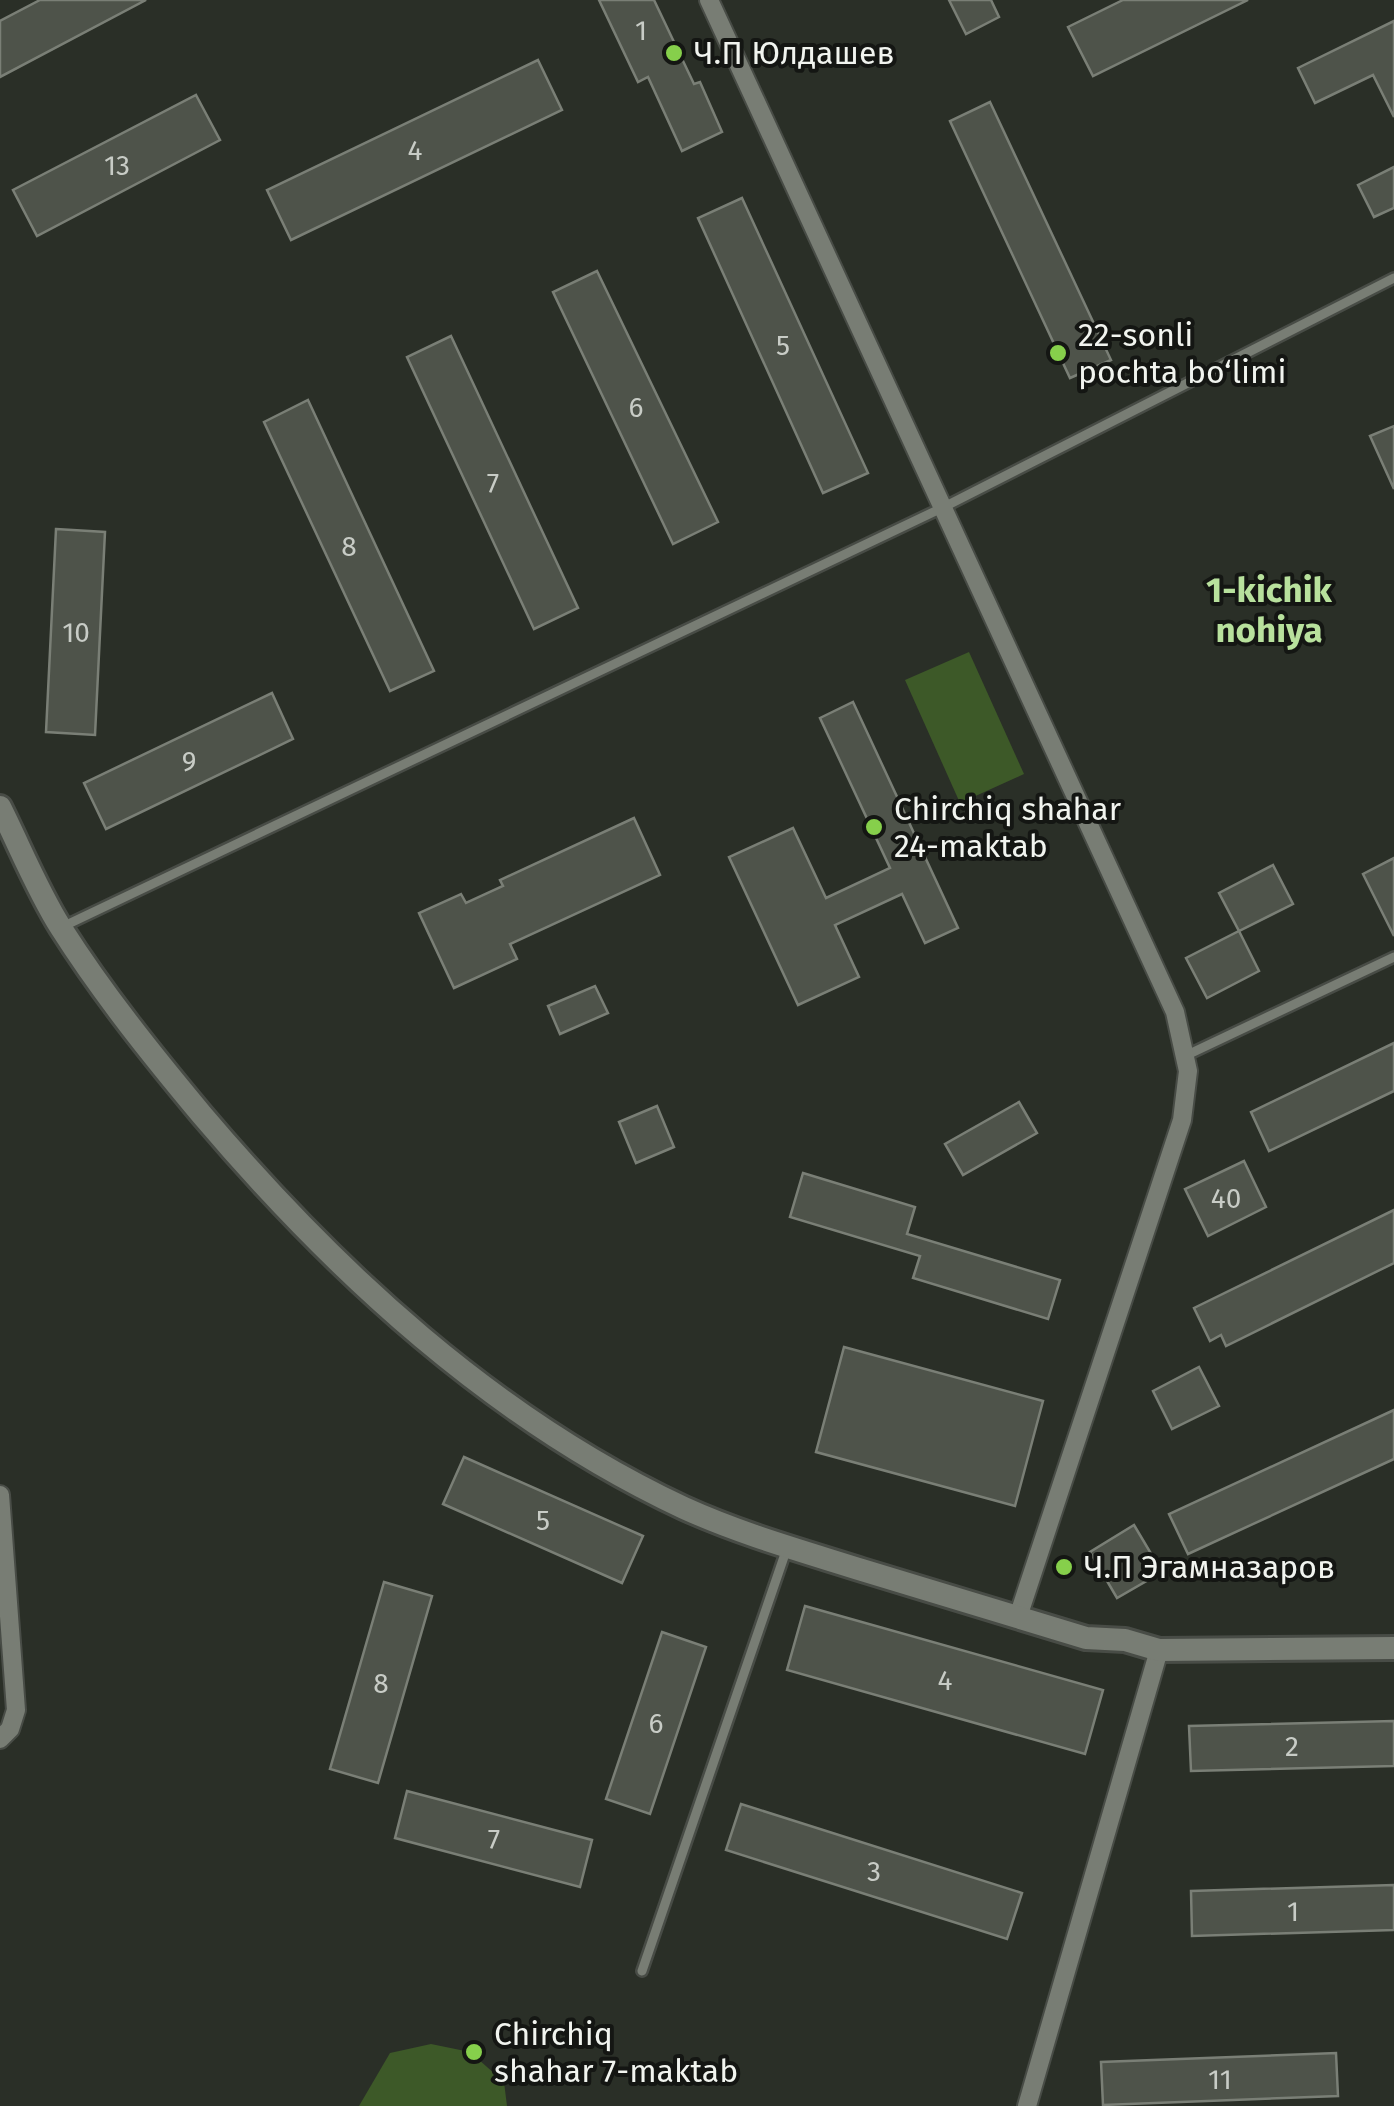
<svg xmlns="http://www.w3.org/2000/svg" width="1394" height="2106" font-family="'Fira Sans',sans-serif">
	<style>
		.green { fill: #3d5928 }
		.building { fill: #4e534a; stroke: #7a7f76; stroke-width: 2.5 }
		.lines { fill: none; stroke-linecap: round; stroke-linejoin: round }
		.lane-casing { stroke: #484c46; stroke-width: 14 }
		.street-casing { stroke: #484c46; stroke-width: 22 }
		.secondary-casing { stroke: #484c46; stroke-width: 28 }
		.lane { stroke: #787d74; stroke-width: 9 }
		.street { stroke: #787d74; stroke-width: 18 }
		.secondary { stroke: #787d74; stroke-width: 22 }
		.poi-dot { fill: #86cf4b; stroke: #141613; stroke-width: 4 }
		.labels { text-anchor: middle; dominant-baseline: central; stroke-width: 8; stroke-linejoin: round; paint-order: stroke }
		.number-label { font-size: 28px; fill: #c8ccc6 }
		.poi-label { font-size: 32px; fill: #f1f4ef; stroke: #141613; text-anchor: start }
		.neighbourhood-label { font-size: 35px; font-weight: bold; fill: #b8e19d; stroke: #141613 }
	</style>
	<rect width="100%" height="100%" fill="#2a2f27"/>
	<g class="green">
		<polygon points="969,652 1024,774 960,803 905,680"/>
		<polygon points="431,2044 470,2052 504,2082 507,2106 359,2106 390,2053"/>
	</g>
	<g class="building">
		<polygon points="40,0 146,0 0,77 0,21"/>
		<polygon points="599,0 654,0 694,84 700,82 722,132 682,151 648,77 638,82"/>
		<polygon points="949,0 991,0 999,17 966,34"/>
		<polygon points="1123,0 1248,0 1093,76 1068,27"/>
		<polygon points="1394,21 1394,117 1373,75 1315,103 1298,68"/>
		<polygon points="538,60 562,110 291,240 267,190"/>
		<polygon points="196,95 220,140 37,236 13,190"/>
		<polygon points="990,102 1111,360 1070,378 950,121"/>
		<polygon points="1394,167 1394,208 1374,217 1358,185"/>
		<polygon points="742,198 868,473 823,493 698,218"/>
		<polygon points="597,271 718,522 673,544 553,292"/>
		<polygon points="451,336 578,608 534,629 407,357"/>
		<polygon points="308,400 434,671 390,691 264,422"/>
		<polygon points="1394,426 1394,489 1370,436"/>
		<polygon points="56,529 105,532 95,735 46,732"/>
		<polygon points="272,693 293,739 106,829 84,783"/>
		<polygon points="853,702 958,928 925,943 902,894 835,925 859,977 798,1005 729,857 793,828 826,898 890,868 820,718"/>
		<polygon points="634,818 660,875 510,944 517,959 454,988 419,913 461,894 466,903 503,886 500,880"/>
		<polygon points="1394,858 1394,936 1363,874"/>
		<polygon points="1273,865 1293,904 1239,931 1219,893"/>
		<polygon points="1239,931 1259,971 1207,998 1186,958"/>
		<polygon points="595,986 608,1013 560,1034 548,1006"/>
		<polygon points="1394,1043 1394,1091 1269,1151 1251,1112"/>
		<polygon points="1019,1102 1037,1133 963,1175 945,1144"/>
		<polygon points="657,1106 674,1147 636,1163 619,1122"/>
		<polygon points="1244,1161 1266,1207 1208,1236 1185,1189"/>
		<polygon points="803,1173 915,1207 907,1234 1060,1280 1048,1319 913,1278 920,1256 790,1217"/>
		<polygon points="1394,1210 1394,1263 1226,1346 1221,1335 1210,1341 1194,1308"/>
		<polygon points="844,1347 1043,1401 1015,1506 816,1452"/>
		<polygon points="1199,1367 1219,1406 1172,1429 1153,1391"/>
		<polygon points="1394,1410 1394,1459 1188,1554 1169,1514"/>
		<polygon points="464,1457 643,1536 622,1583 443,1504"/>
		<polygon points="1134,1525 1162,1572 1117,1598 1090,1552"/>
		<polygon points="384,1582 432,1596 378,1783 330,1769"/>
		<polygon points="805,1606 1103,1690 1085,1754 787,1670"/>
		<polygon points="662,1632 706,1647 650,1814 606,1799"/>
		<polygon points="1394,1721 1394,1766 1191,1771 1189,1726"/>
		<polygon points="407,1791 592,1840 580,1887 395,1838"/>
		<polygon points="741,1804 1022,1893 1007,1939 726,1850"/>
		<polygon points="1394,1885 1394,1930 1192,1936 1191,1891"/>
		<polygon points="1336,2053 1338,2096 1103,2105 1101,2062"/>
	</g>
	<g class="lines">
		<defs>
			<g id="lane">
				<polyline points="62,927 944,507 1394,278"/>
				<polyline points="1185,1056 1394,957"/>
				<polyline points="642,1971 787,1548"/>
			</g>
			<g id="street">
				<polyline points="709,0 1175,1012 1188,1071 1182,1120 1018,1617"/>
				<polyline points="0,1495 16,1710 10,1729 0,1739"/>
				<polyline points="1027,2106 1159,1650"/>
			</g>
			<path id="secondary" d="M 0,807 C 20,847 37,890 61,928 C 103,994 152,1055 202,1115 C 336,1273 494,1419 684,1508 C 741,1534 802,1551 862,1570 C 936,1592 1011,1615 1086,1638 L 1125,1640 L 1159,1650 L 1394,1648"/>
		</defs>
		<use href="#lane" class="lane-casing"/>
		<use href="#street" class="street-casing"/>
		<use href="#secondary" class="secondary-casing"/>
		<use href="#lane" class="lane"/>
		<use href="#street" class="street"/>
		<use href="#secondary" class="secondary"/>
	</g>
	<g class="poi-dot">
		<circle cx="674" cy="53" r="10"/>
		<circle cx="1058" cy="353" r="10"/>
		<circle cx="874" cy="827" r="10"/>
		<circle cx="1064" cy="1567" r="10"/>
		<circle cx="474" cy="2052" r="10"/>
	</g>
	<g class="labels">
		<g class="number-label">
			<text x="641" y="30">1</text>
			<text x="415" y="150">4</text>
			<text x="117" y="165">13</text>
			<text x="783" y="345">5</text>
			<text x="636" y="407">6</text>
			<text x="493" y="483">7</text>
			<text x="349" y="546">8</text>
			<text x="76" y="632">10</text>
			<text x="189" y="761">9</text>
			<text x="1226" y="1198">40</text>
			<text x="543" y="1520">5</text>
			<text x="945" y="1680">4</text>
			<text x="381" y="1683">8</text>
			<text x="656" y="1723">6</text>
			<text x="1292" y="1746">2</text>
			<text x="494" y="1839">7</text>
			<text x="874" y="1871">3</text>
			<text x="1293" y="1911">1</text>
			<text x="1220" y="2079">11</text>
		</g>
		<g class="poi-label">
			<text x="694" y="53">Ч.П Юлдашев</text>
			<text x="1078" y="335">22-sonli<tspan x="1078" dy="37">pochta bo‘limi</tspan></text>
			<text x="894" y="809">Chirchiq shahar<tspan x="894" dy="37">24-maktab</tspan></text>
			<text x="1084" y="1567">Ч.П Эгамназаров</text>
			<text x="494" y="2034">Chirchiq<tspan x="494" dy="37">shahar 7-maktab</tspan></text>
		</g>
		<g class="neighbourhood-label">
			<text x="1269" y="590">1-kichik<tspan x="1269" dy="40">nohiya</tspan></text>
		</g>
	</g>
</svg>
